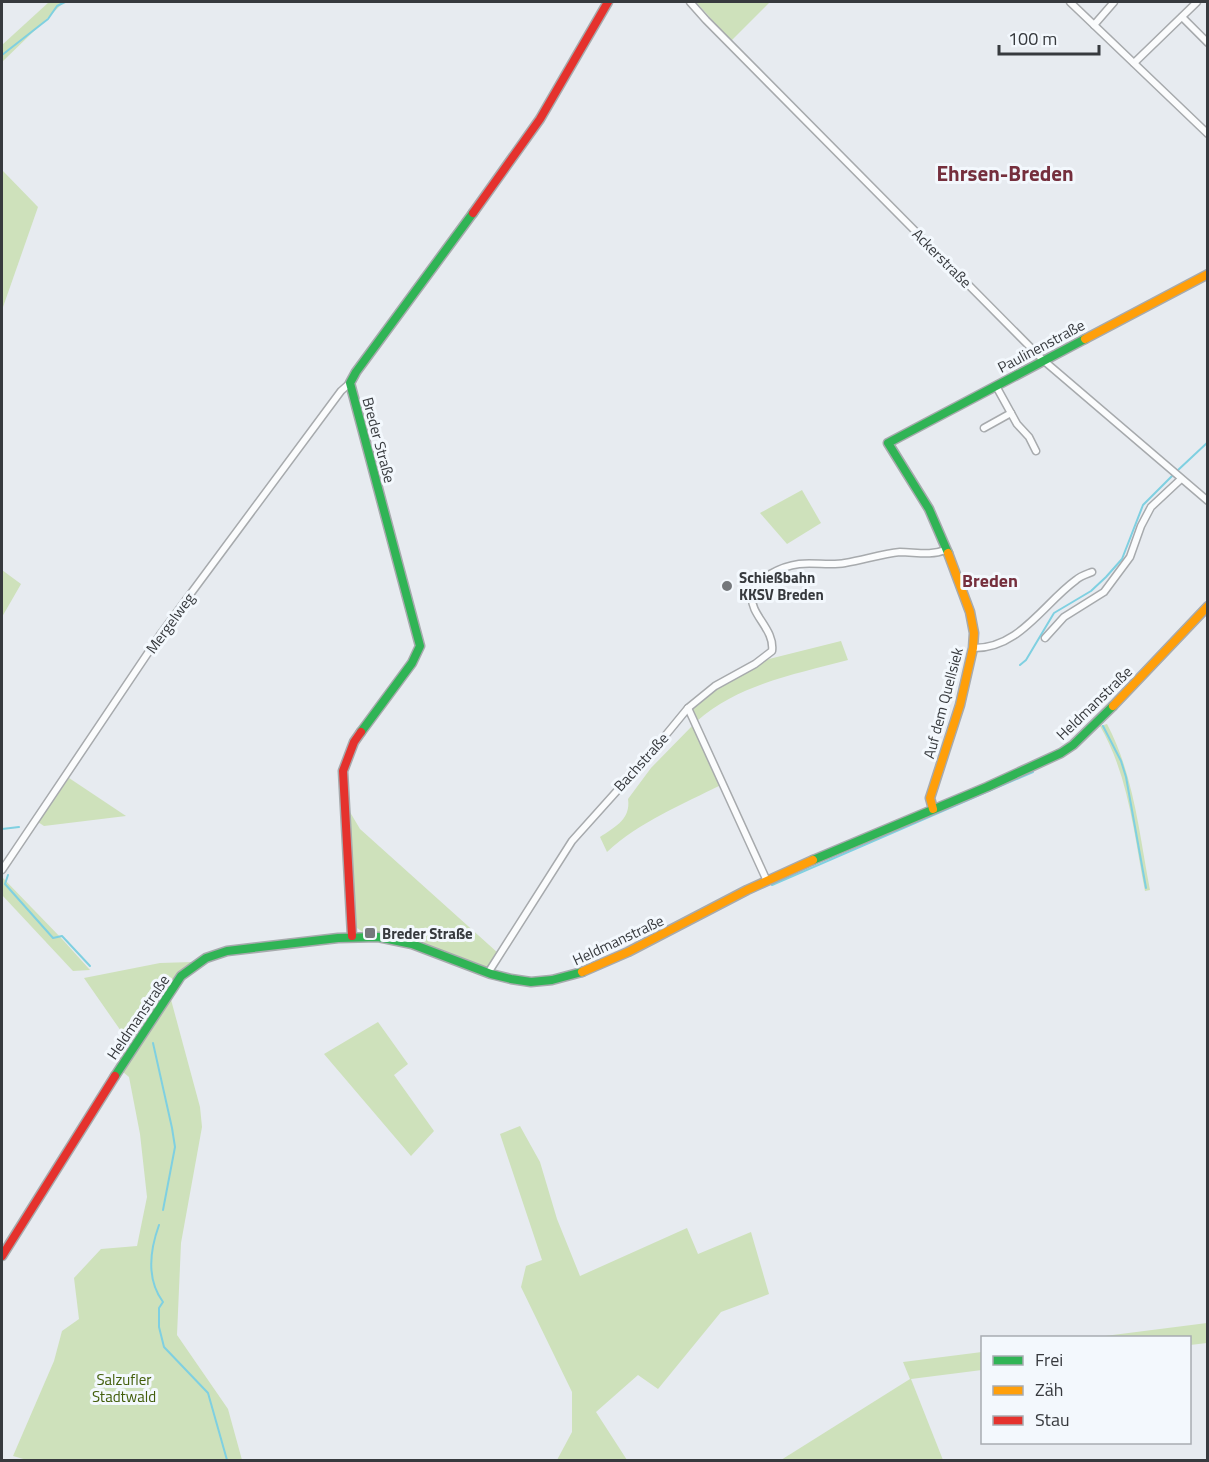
<svg xmlns="http://www.w3.org/2000/svg" width="1209" height="1462" font-family="'Titillium Web',sans-serif">
	<style>
		.green { fill: #cee1bb }
		.lines { fill: none; stroke-linecap: round; stroke-linejoin: round }
		.stream { stroke: #7fd0e1; stroke-width: 2 }
		.street-casing { stroke: #a7aaad; stroke-width: 9 }
		.fast-casing { stroke: #a7aaad; stroke-width: 11 }
		.slow-casing { stroke: #a7aaad; stroke-width: 11 }
		.jam-casing { stroke: #a7aaad; stroke-width: 11 }
		.street { stroke: #fbfcfd; stroke-width: 6 }
		.fast { stroke: #30b455; stroke-width: 8 }
		.slow { stroke: #ff9f0a; stroke-width: 8 }
		.jam { stroke: #e5322d; stroke-width: 8 }
		.poi-dot { fill: #75787c; stroke: #f3f8fd; stroke-width: 2 }
		.labels { text-anchor: middle; dominant-baseline: central; stroke-width: 6; stroke-linejoin: round; paint-order: stroke }
		.street-label { font-size: 15px; fill: #373a3e; stroke: #f3f8fd }
		.poi-label { font-size: 15px; font-weight: bold; fill: #373a3e; stroke: #f3f8fd; text-anchor: start }
		.park-label { font-size: 15px; fill: #425e0b; stroke: #f3f8fd }
		.quarter-label { font-size: 18px; font-weight: bold; fill: #752f3d; stroke: #f3f8fd }
		.district-label { font-size: 21px; font-weight: bold; fill: #752f3d; stroke: #f3f8fd }
	</style>
	<rect width="100%" height="100%" fill="#e7ebf0"/>
	<g class="green">
		<polygon points="49,2 64,2 2,62 2,45"/>
		<polygon points="696,2 770,2 731,41"/>
		<polygon points="2,170 38,207 2,310"/>
		<polygon points="802,490 821,523 787,544 760,513"/>
		<polygon points="2,570 21,584 2,617 2,624"/>
		<path d="M 841,641 L 848,660 C 796,674 739,684 697,721 L 692,708 L 714,689 L 769,659 Z"/>
		<path d="M 694,724 L 721,785 C 683,804 639,822 607,852 L 600,837 C 615,827 631,819 628,799 L 651,768 Z"/>
		<path d="M 1107,724 C 1134,775 1139,833 1150,890 L 1145,891 C 1134,835 1129,776 1100,726 Z"/>
		<polygon points="69,778 126,816 44,826 38,822"/>
		<polygon points="347,807 360,829 498,953 490,966 484,968 396,936 363,932 354,926"/>
		<polygon points="2,877 63,940 90,970 73,971 2,895"/>
		<polygon points="192,962 174,981 130,1044 84,978 160,963"/>
		<polygon points="170,996 200,1107 202,1127 181,1243 177,1335 228,1409 242,1460 27,1460 13,1456 54,1361 62,1331 79,1319 74,1278 101,1249 137,1246 147,1197 140,1134 129,1077 123,1072"/>
		<polygon points="378,1022 408,1064 394,1075 434,1131 411,1156 324,1054"/>
		<polygon points="520,1126 540,1162 557,1219 580,1276 687,1228 698,1254 751,1232 769,1294 721,1312 658,1389 638,1375 596,1412 627,1460 557,1460 572,1432 572,1392 521,1287 526,1266 542,1260 500,1134"/>
		<polygon points="1207,1323 1207,1343 1190,1345 1190,1338 1097,1337"/>
		<polygon points="982,1352 982,1370 911,1379 943,1460 781,1460 910,1379 903,1362"/>
	</g>
	<g class="lines">
		<g class="stream">
			<polyline points="2,55 48,19 57,6 65,2"/>
			<polyline points="1177,471 1208,442"/>
			<polyline points="2,634 2,643"/>
			<polyline points="1020,665 1026,660 1054,613 1091,591 1106,577 1122,559 1143,505 1173,475"/>
			<polyline points="1103,726 1121,761 1126,777 1146,888"/>
			<polyline points="2,829 19,827"/>
			<polyline points="2,865 10,853"/>
			<polyline points="8,875 5,884 53,938 62,936 90,966"/>
			<polyline points="772,885 1033,772"/>
			<polyline points="153,1043 172,1128 175,1147 163,1210"/>
			<path d="M 159,1225 C 150,1250 146,1279 163,1302 L 159,1308 L 159,1327 L 164,1347 L 208,1393 L 227,1460"/>
		</g>
		<defs>
			<g id="street">
				<polyline points="690,2 706,20 1043,360 1208,501"/>
				<polyline points="1070,2 1208,134"/>
				<polyline points="1182,17 1208,43"/>
				<polyline points="1094,25 1114,2"/>
				<polyline points="1134,63 1197,2"/>
				<polyline points="996,386 1017,424 1029,437 1036,451"/>
				<polyline points="984,428 1011,413"/>
				<polyline points="1045,638 1064,617 1104,592 1130,557 1141,526 1151,507 1181,479"/>
				<path d="M 973,648 C 1019,649 1043,604 1076,580 C 1080,576 1087,574 1092,572"/>
				<polyline points="688,708 767,881"/>
				<polyline points="2,870 160,635 341,391 350,383"/>
				<path d="M 488,973 L 572,841 L 651,753 L 688,708 L 715,686 L 755,664 L 772,651 C 775,629 750,615 752,596 C 753,578 784,566 799,564 C 814,562 830,566 845,563 C 864,560 881,554 900,552 C 915,552 931,556 945,550"/>
			</g>
			<g id="fast">
				<polyline points="948,553 929,509 888,443 1085,339"/>
				<polyline points="361,732 412,663 420,646 350,383 356,372 473,213"/>
				<polyline points="813,860 987,787 1061,753 1073,745 1113,706"/>
				<polyline points="115,1076 181,976 206,958 227,951 338,938 378,937 412,944 491,974 511,979 531,982 552,980 582,972"/>
			</g>
			<g id="slow">
				<polyline points="1085,339 1208,274"/>
				<polyline points="1113,706 1208,606"/>
				<polyline points="933,809 930,798 960,705 973,648 974,633 970,612 948,553"/>
				<polyline points="582,972 628,952 747,890 813,860"/>
			</g>
			<g id="jam">
				<polyline points="473,213 540,119 608,2"/>
				<polyline points="352,936 343,771 354,742 361,732"/>
				<polyline points="2,1256 115,1076"/>
			</g>
		</defs>
		<use href="#street" class="street-casing"/>
		<use href="#fast" class="fast-casing"/>
		<use href="#slow" class="slow-casing"/>
		<use href="#jam" class="jam-casing"/>
		<use href="#street" class="street"/>
		<use href="#fast" class="fast"/>
		<use href="#slow" class="slow"/>
		<use href="#jam" class="jam"/>
	</g>
	<g class="poi-dot">
		<circle cx="727" cy="586" r="6"/>
		<rect x="364" y="927" width="12" height="12" rx="3"/>
	</g>
	<g class="labels">
		<g class="street-label">
			<text transform="translate(942 258) rotate(45)">Ackerstraße</text>
			<text transform="translate(1041 346) rotate(-28)">Paulinenstraße</text>
			<text transform="translate(379 440) rotate(75)">Breder Straße</text>
			<text transform="translate(170 623) rotate(-54)">Mergelweg</text>
			<text transform="translate(943 703) rotate(-75)">Auf dem Quellsiek</text>
			<text transform="translate(1094 703) rotate(-44)">Heldmanstraße</text>
			<text transform="translate(641 762) rotate(-48)">Bachstraße</text>
			<text transform="translate(618 940) rotate(-25)">Heldmanstraße</text>
			<text transform="translate(138 1017) rotate(-56)">Heldmanstraße</text>
		</g>
		<g class="poi-label">
			<text x="739" y="577">Schießbahn<tspan x="739" dy="17">KKSV Breden</tspan></text>
			<text x="382" y="933">Breder Straße</text>
		</g>
		<g class="park-label">
			<text x="124" y="1379">Salzufler<tspan x="124" dy="17">Stadtwald</tspan></text>
		</g>
		<g class="quarter-label">
			<text x="990" y="580">Breden</text>
		</g>
		<g class="district-label">
			<text x="1005" y="173">Ehrsen-Breden</text>
		</g>
	</g>
	<rect width="1209" height="1462" fill="none" stroke="#373a3e" stroke-width="6"/>
	<rect x="981" y="1336" width="210" height="108" fill="#f3f8fd" stroke="#a8acb1" stroke-width="1.5"/>
	<rect x="993" y="1356" width="30" height="9" fill="#30b455" stroke="#a8acb1" stroke-width="1.5"/>
	<text x="1035" y="1366" font-size="18" fill="#373a3e">Frei</text>
	<rect x="993" y="1386" width="30" height="9" fill="#ff9f0a" stroke="#a8acb1" stroke-width="1.5"/>
	<text x="1035" y="1396" font-size="18" fill="#373a3e">Zäh</text>
	<rect x="993" y="1416" width="30" height="9" fill="#e5322d" stroke="#a8acb1" stroke-width="1.5"/>
	<text x="1035" y="1426" font-size="18" fill="#373a3e">Stau</text>
	<path d="M999 45v9h100v-9" fill="none" stroke="#373a3e" stroke-width="3"/>
	<text x="1008" y="45" font-size="18" fill="#373a3e" stroke="#f3f8fd" stroke-width="4.5" paint-order="stroke">100 m</text>
</svg>
